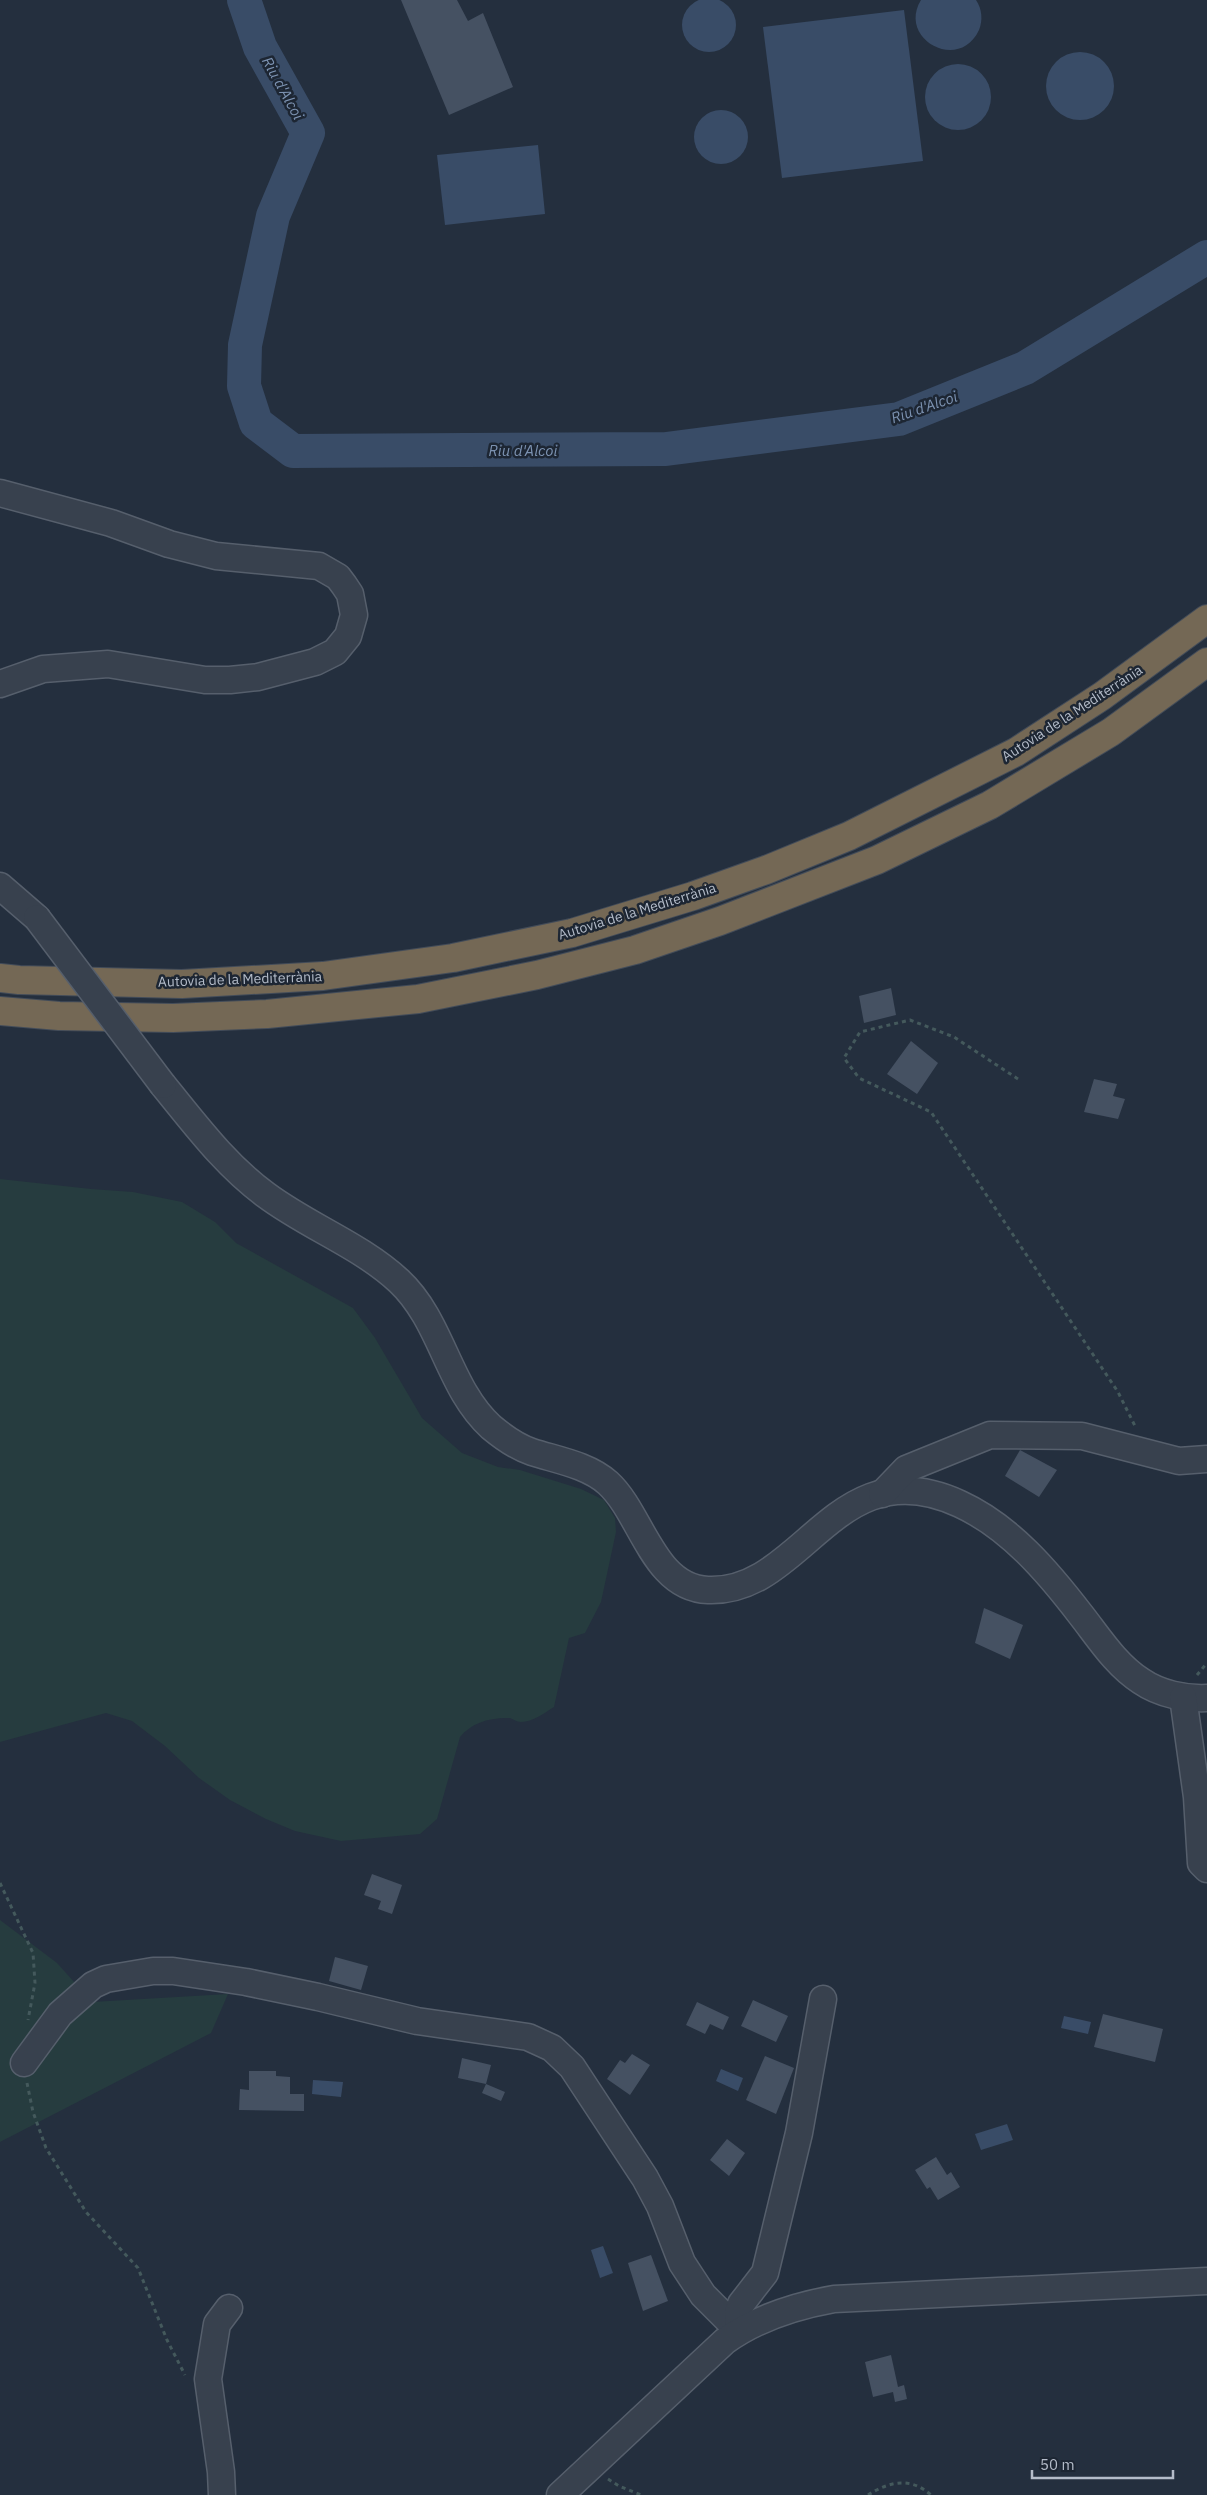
<svg xmlns="http://www.w3.org/2000/svg" width="1207" height="2495" font-family="'IBM Plex Sans',sans-serif">
	<style>
		.green { fill: #263c3f }
		.water { fill: #394c67 }
		.lines { fill: none; stroke-linecap: round; stroke-linejoin: round }
		.river { stroke: #394c67; stroke-width: 34 }
		.building { fill: #455162 }
		.minor-casing { stroke: #565f6c; stroke-width: 29 }
		.highway-casing { stroke: #434c59; stroke-width: 30 }
		.path { stroke: #44595c; stroke-width: 3; stroke-dasharray: 4 4; stroke-linecap: butt }
		.minor { stroke: #38414e; stroke-width: 26 }
		.highway { stroke: #746855; stroke-width: 28 }
		.minor-bridge-casing { stroke: #565f6c; stroke-width: 29; stroke-linecap: butt }
		.minor-bridge { stroke: #38414e; stroke-width: 26 }
		.labels { text-anchor: middle; dominant-baseline: central; stroke-width: 5; stroke-linejoin: round; paint-order: stroke }
		.street-label { font-size: 14px; fill: #b4bcc9; stroke: #1d2633 }
		.water-label { font-size: 15px; font-style: italic; fill: #7c92b1; stroke: #1d2633 }
	</style>
	<rect width="100%" height="100%" fill="#242f3e"/>
	<g class="green">
		<path d="M 0,1179 L 91,1189 L 133,1192 L 182,1202 L 215,1222 L 236,1243 L 353,1308 L 375,1338 L 422,1418 L 462,1453 L 498,1467 L 520,1470 L 581,1489 L 604,1500 L 615,1518 L 616,1532 L 601,1602 L 585,1633 L 569,1638 L 554,1707 C 544,1713 533,1722 521,1722 C 517,1722 513,1719 510,1718 C 490,1717 471,1723 460,1737 L 437,1819 L 420,1834 L 341,1841 L 295,1831 L 266,1819 L 230,1800 L 199,1778 L 165,1746 L 132,1721 L 106,1713 L 0,1742 Z"/>
		<polygon points="0,1920 57,1963 92,2002 228,1994 211,2033 0,2142"/>
	</g>
	<g class="water">
		<circle cx="709" cy="25" r="27"/>
		<path d="M 921,0 L 976,0 C 982,9 983,20 979,30 C 959,73 897,39 921,0 Z"/>
		<polygon points="904,10 923,161 782,178 763,27"/>
		<circle cx="1080" cy="86" r="34"/>
		<circle cx="958" cy="97" r="33"/>
		<circle cx="721" cy="137" r="27"/>
		<polygon points="538,145 545,214 445,225 437,155"/>
		<polygon points="1064,2016 1091,2022 1088,2034 1061,2028"/>
		<polygon points="721,2069 743,2078 738,2091 716,2081"/>
		<polygon points="313,2080 343,2082 341,2097 312,2094"/>
		<polygon points="1007,2124 1013,2140 981,2150 975,2134"/>
		<polygon points="603,2246 613,2273 600,2278 591,2250"/>
	</g>
	<g class="lines">
		<polyline class="river" points="244,0 260,47 308,133 273,216 245,345 244,386 256,423 293,451 666,449 899,419 1025,368 1207,257"/>
	</g>
	<g class="building">
		<polygon points="401,0 457,0 468,21 483,13 513,87 449,115"/>
		<polygon points="891,988 896,1015 864,1023 859,996"/>
		<polygon points="911,1041 938,1063 917,1094 887,1074"/>
		<polygon points="1094,1079 1117,1084 1113,1096 1125,1099 1118,1119 1084,1112"/>
		<polygon points="1020,1450 1057,1470 1039,1497 1005,1476"/>
		<polygon points="984,1608 1023,1625 1010,1659 975,1643"/>
		<polygon points="372,1874 402,1885 392,1914 378,1909 381,1901 364,1895"/>
		<polygon points="335,1957 368,1966 361,1990 329,1981"/>
		<polygon points="753,2000 788,2016 776,2042 741,2026"/>
		<polygon points="697,2002 729,2017 723,2030 710,2024 705,2034 686,2025"/>
		<polygon points="1103,2014 1163,2029 1155,2062 1094,2047"/>
		<polygon points="632,2054 650,2065 630,2095 607,2079 620,2060 625,2063"/>
		<polygon points="765,2056 794,2068 776,2114 746,2100"/>
		<polygon points="462,2058 491,2065 486,2084 505,2092 501,2101 482,2093 486,2084 458,2078"/>
		<polygon points="249,2071 276,2071 276,2076 290,2077 290,2094 304,2094 304,2111 239,2110 240,2089 249,2090"/>
		<polygon points="727,2139 745,2153 729,2176 710,2160"/>
		<polygon points="936,2157 947,2175 951,2172 960,2187 938,2200 930,2187 927,2189 915,2170"/>
		<polygon points="651,2255 668,2301 643,2311 628,2263"/>
		<polygon points="891,2355 898,2387 904,2385 907,2399 895,2402 893,2392 873,2397 865,2362"/>
	</g>
	<g class="lines">
		<defs>
			<g id="minor">
				<polyline points="0,493 111,523 169,544 216,556 319,566 338,577 344,585 350,594 354,615 348,636 335,652 315,662 258,677 230,680 205,680 108,664 43,669 0,684"/>
				<polyline points="0,886 37,918"/>
				<path d="M 163,1085 C 195,1124 225,1165 266,1195 C 309,1227 360,1245 399,1281 C 442,1321 448,1388 491,1427 C 503,1437 517,1447 532,1452 C 557,1460 588,1465 608,1483 C 642,1514 653,1588 708,1590 C 804,1594 835,1446 960,1504 C 1010,1527 1048,1572 1081,1615 C 1099,1638 1116,1665 1141,1681 C 1160,1694 1185,1699 1207,1698"/>
				<polyline points="882,1494 906,1469 990,1435 1082,1436 1179,1461 1207,1459"/>
				<polyline points="1183,1697 1197,1797 1201,1863 1207,1869"/>
				<polyline points="24,2063 60,2014 93,1985 106,1979 153,1971 173,1971 246,1982 318,1997 417,2021 528,2037 552,2048 572,2067 645,2178 660,2206 682,2263 703,2295 739,2331"/>
				<polyline points="739,2331 738,2312 741,2304 765,2273 799,2133 823,1999"/>
				<polyline points="222,2495 221,2472 208,2379 217,2324 229,2308"/>
				<path d="M 560,2495 L 725,2341 C 757,2318 795,2306 834,2299 L 1207,2281"/>
			</g>
			<g id="highway">
				<polyline points="0,978 19,980 182,984 323,976 453,958 572,933 693,896 766,870 849,836 1016,752 1102,696 1207,619"/>
				<polyline points="0,1011 59,1016 173,1018 267,1014 418,999 537,975 635,950 720,921 877,860 990,805 1111,732 1207,662"/>
			</g>
		</defs>
		<use href="#minor" class="minor-casing"/>
		<use href="#highway" class="highway-casing"/>
		<g class="path">
			<polyline points="1018,1079 954,1037 910,1020 860,1032 844,1058 859,1078 931,1112 1118,1392 1136,1428"/>
			<polyline points="1197,1675 1207,1663"/>
			<polyline points="0,1883 33,1953 35,1983 28,2020"/>
			<polyline points="27,2083 33,2112 46,2148 86,2212 138,2268 167,2340 185,2375"/>
			<polyline points="608,2479 619,2486 641,2495"/>
			<path d="M 868,2495 C 890,2481 911,2477 931,2495"/>
		</g>
		<use href="#minor" class="minor"/>
		<use href="#highway" class="highway"/>
		<defs>
			<polyline id="minor-bridge" points="37,918 163,1085"/>
		</defs>
		<use href="#minor-bridge" class="minor-bridge-casing"/>
		<use href="#minor-bridge" class="minor-bridge"/>
	</g>
	<g class="labels">
		<g class="street-label">
			<text transform="translate(1072 713) rotate(-33)">Autovia de la Mediterrània</text>
			<text transform="translate(637 911) rotate(-17)">Autovia de la Mediterrània</text>
			<text transform="translate(240 979) rotate(-2)">Autovia de la Mediterrània</text>
		</g>
		<g class="water-label">
			<text transform="translate(283 88) rotate(61)">Riu d'Alcoi</text>
			<text transform="translate(924 407) rotate(-19)">Riu d'Alcoi</text>
			<text x="523" y="450">Riu d'Alcoi</text>
		</g>
	</g>
	<path d="M1032 2470v8h141v-8" fill="none" stroke="#b4bcc9" stroke-width="2.5"/>
	<text x="1040" y="2470" font-size="15" fill="#b4bcc9" stroke="#1d2633" stroke-width="4" paint-order="stroke">50 m</text>
</svg>
